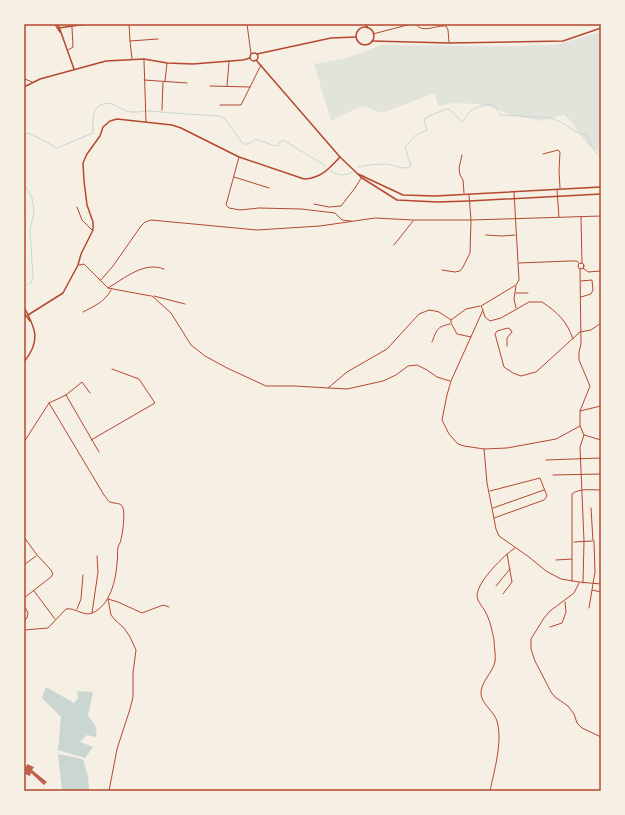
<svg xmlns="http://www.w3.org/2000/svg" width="625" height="815" font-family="'Sofia Sans Condensed',sans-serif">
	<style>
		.green { fill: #e2e4dc }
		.water { fill: #c9d6d2 }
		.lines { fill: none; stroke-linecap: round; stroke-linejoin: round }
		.stream { stroke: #c9d6d2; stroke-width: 1 }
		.building { fill: #bf614a }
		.minor { stroke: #b5482f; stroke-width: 1 }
		.tertiary { stroke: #b5482f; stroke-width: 1.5 }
		.secondary { stroke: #b5482f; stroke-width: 1.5 }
		.neatline { fill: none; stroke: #b5482f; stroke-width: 1.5 }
	</style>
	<rect width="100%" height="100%" fill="#f6efe4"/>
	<path class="green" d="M 601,32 L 601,153 C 591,149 581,138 576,129 C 572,122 570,119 564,115 L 543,121 L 511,115 L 491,107 L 477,104 L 452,103 L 438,106 L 435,93 L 382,113 L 364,106 L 357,108 L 331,121 L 314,64 L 347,58 L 381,45 L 513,46 L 555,45 Z"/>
	<g class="water">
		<path d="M 46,687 L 74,703 L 78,698 L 77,691 L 93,692 L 88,716 C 94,723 98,727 96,737 L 87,735 L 80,742 L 93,747 L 85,758 L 58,750 L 61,717 L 42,698 Z"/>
		<polygon points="58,754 78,758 84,760 84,763 88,776 89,791 62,791"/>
	</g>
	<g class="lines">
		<g class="stream">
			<path d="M 24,135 L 28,133 L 33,135 L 57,148 L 93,133 C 93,122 91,108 103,104 C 113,100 122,112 132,112 C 138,113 144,110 150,111 C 173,113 197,115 220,116 L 225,119 L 243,144 C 248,145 252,142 256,139 L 275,146 L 278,145 L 281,141 L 283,140 L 326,166"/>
			<path d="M 358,167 C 367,165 377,164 387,164 C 396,165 402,171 411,166 L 405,147 L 416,135 L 427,130 L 424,121 L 425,118 L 446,109 L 450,110 L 462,122 C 465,119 466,117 468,114 C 473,107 483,106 490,104 L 496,107 L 500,115 C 510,115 521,116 532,117 C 541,117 548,116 556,120 C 567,124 575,134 587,135 C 591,143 592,152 601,156"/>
			<path d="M 331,171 C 338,176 345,176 352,172"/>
			<polyline points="24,184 32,198 34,211 30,230 33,278 31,283 24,286"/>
		</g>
	</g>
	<polygon class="building" points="27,764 34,767 32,770 47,782 44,785 31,773 30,776 25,774 26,771 24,771 24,767 26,767"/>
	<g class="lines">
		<g class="minor">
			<polyline points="129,24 130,41 132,59"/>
			<polyline points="247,24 251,54"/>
			<path d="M 416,24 C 421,34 436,25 446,26 L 448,30 L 449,42"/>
			<polyline points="373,34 411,24"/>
			<polyline points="130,41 158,39"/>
			<polyline points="68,50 73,47 72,27"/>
			<polyline points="144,60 146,122"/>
			<polyline points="24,69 24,78"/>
			<polyline points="25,79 32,82"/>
			<polyline points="144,80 187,83"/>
			<polyline points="165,81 167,63"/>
			<polyline points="210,86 250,87"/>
			<polyline points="227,86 229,61"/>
			<polyline points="220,105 241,105 261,65"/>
			<polyline points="162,110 163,82"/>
			<polyline points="543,154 558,150 560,152 559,171 560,188"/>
			<polyline points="462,155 459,168 460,175 463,180 464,193"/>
			<polyline points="239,157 226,205 229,208 240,210 259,208 301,209 335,213 342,220 351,221"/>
			<polyline points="234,177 269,188"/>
			<polyline points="557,190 559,217"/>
			<polyline points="514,192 519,280 516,285 481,306 483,310 451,381 447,395 442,420 449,434 458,444 464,446 484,449 507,448 556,439 580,426"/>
			<polyline points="314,204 329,207 341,206 355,188 363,175"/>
			<polyline points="77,207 82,220 92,230"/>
			<polyline points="581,217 582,263"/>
			<polyline points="486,235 502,236 515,235"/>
			<polyline points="394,245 413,221"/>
			<polyline points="519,263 570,261 577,261 579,263"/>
			<circle cx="581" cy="266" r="3"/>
			<polyline points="79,265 84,264 108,288 151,296"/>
			<polyline points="583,268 588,272 601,271"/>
			<polyline points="580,269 581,344 579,352 579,360 590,386 580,411 580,426 584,435 580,447 584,541 583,583"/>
			<polyline points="442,270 455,272 460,271 463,267 470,253 471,220 601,216"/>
			<polyline points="100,281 113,266 141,226 145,222 151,220 257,230 320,226 375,218 413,220 471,220 469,195"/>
			<path d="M 108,288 C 125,278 144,261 164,269"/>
			<polyline points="516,293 528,293"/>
			<polyline points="152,296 171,313 191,345 205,356 227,368 266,386 294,386 347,389 383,381 396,375 408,366 417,365 427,370 437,377 450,381"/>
			<polyline points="154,296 185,304"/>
			<polyline points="581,297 591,294 593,290 592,280 581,281"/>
			<polyline points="516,308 514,299 516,286"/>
			<path d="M 483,311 L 485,317 L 490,321 L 501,318 L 529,302 L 542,302 C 557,312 567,321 573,339"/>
			<path d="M 83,312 C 94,306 105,302 111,290"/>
			<polyline points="451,320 451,323 457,334 471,337"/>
			<path d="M 432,342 C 437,330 436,327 450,324"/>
			<polyline points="507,346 507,338 512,332 511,330 508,328 497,331 495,334 504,367 513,373 521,376 536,372 580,332 591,330 601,323"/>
			<polyline points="328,388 347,372 387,349 419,314 429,310 435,311 439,312 451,320 466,309 480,306"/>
			<polyline points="66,395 99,452"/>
			<polyline points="580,411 601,406"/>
			<polyline points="584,435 601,440"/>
			<polyline points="91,440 155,403 139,379 112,369"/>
			<polyline points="24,442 49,403 66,395 82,382 90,393"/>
			<polyline points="484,449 487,483 496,529 499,536 529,557 546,571 561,579 579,582 601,584"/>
			<polyline points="546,460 601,458"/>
			<polyline points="553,475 601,474"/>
			<polyline points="490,491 540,478 547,496 544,500 494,518"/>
			<polyline points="493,508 544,490"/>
			<polyline points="591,508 593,541"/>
			<polyline points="24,537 37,555 51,570 53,574 51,577 24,598"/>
			<polyline points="574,542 592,541"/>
			<polyline points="601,542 601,501"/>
			<polyline points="556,560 572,559"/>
			<polyline points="24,565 36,556"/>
			<path d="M 572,581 L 572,494 C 579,488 592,490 601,490"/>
			<polyline points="579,583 574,593 550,611 544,618 531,639 531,649 535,661 551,692 555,697 568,706 574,714 577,723 582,728 601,737"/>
			<polyline points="496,586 510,569"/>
			<polyline points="592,590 601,592"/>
			<polyline points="34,591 55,619"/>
			<polyline points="503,594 512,582 507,554"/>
			<polyline points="108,599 111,615 115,620 124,628 130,637 136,650 133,673 133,697 130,709 117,749 109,791"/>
			<polyline points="108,599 118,602 142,613 163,605 169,607"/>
			<polyline points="24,605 28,613 27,618 24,621"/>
			<polyline points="589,608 595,572 594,541"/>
			<polyline points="77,609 81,599 83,575"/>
			<polyline points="92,613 98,572 97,556"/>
			<polyline points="550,627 562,623 566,612 565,602"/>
			<path d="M 24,630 L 48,628 L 66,609 C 74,607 85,617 92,613 C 110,606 116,580 117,563 C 118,557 117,553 118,547 C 119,544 121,542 121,539 C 123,532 125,514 123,508 C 121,502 115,504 110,502 C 108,501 106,497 104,495 L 49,403"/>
			<path d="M 490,791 C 494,771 503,742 497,721 C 494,711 480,703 481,692 C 482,681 492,673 495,662 C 496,655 494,647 494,640 C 492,630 490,620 485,611 C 482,606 477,601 477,595 C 478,581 504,555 515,548"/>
		</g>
		<g class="tertiary">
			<polyline points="365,24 368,28"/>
			<polyline points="59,28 86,24"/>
			<path d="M 28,315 L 63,293 L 78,265 L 81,254 L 93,230 L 93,222 L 87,205 L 84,181 L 83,163 L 87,154 L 100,136 L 103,127 L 110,121 L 117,119 L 172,125 L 181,128 L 239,157 L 304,179 C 321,178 329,169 340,157"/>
		</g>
		<g class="secondary">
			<polyline points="55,24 60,32"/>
			<polyline points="58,24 74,69"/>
			<circle cx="365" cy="36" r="9"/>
			<polyline points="372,41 449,43 563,41 601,28"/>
			<circle cx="254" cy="57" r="4"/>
			<polyline points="257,54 331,38 356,37"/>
			<polyline points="256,60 340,157 362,178 397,200 437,202 469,201 601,194"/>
			<polyline points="24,87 40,79 106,61 144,59 167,63 193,64 243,60 250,58"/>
			<polyline points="358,174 403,195 435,196 601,187"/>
			<path d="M 24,307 C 36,329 41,341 24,362"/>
			<polyline points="24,313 30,321"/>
		</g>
	</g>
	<rect width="625" height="815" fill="none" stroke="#f6efe4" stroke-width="50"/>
	<rect x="25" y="25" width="575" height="765" class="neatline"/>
</svg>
